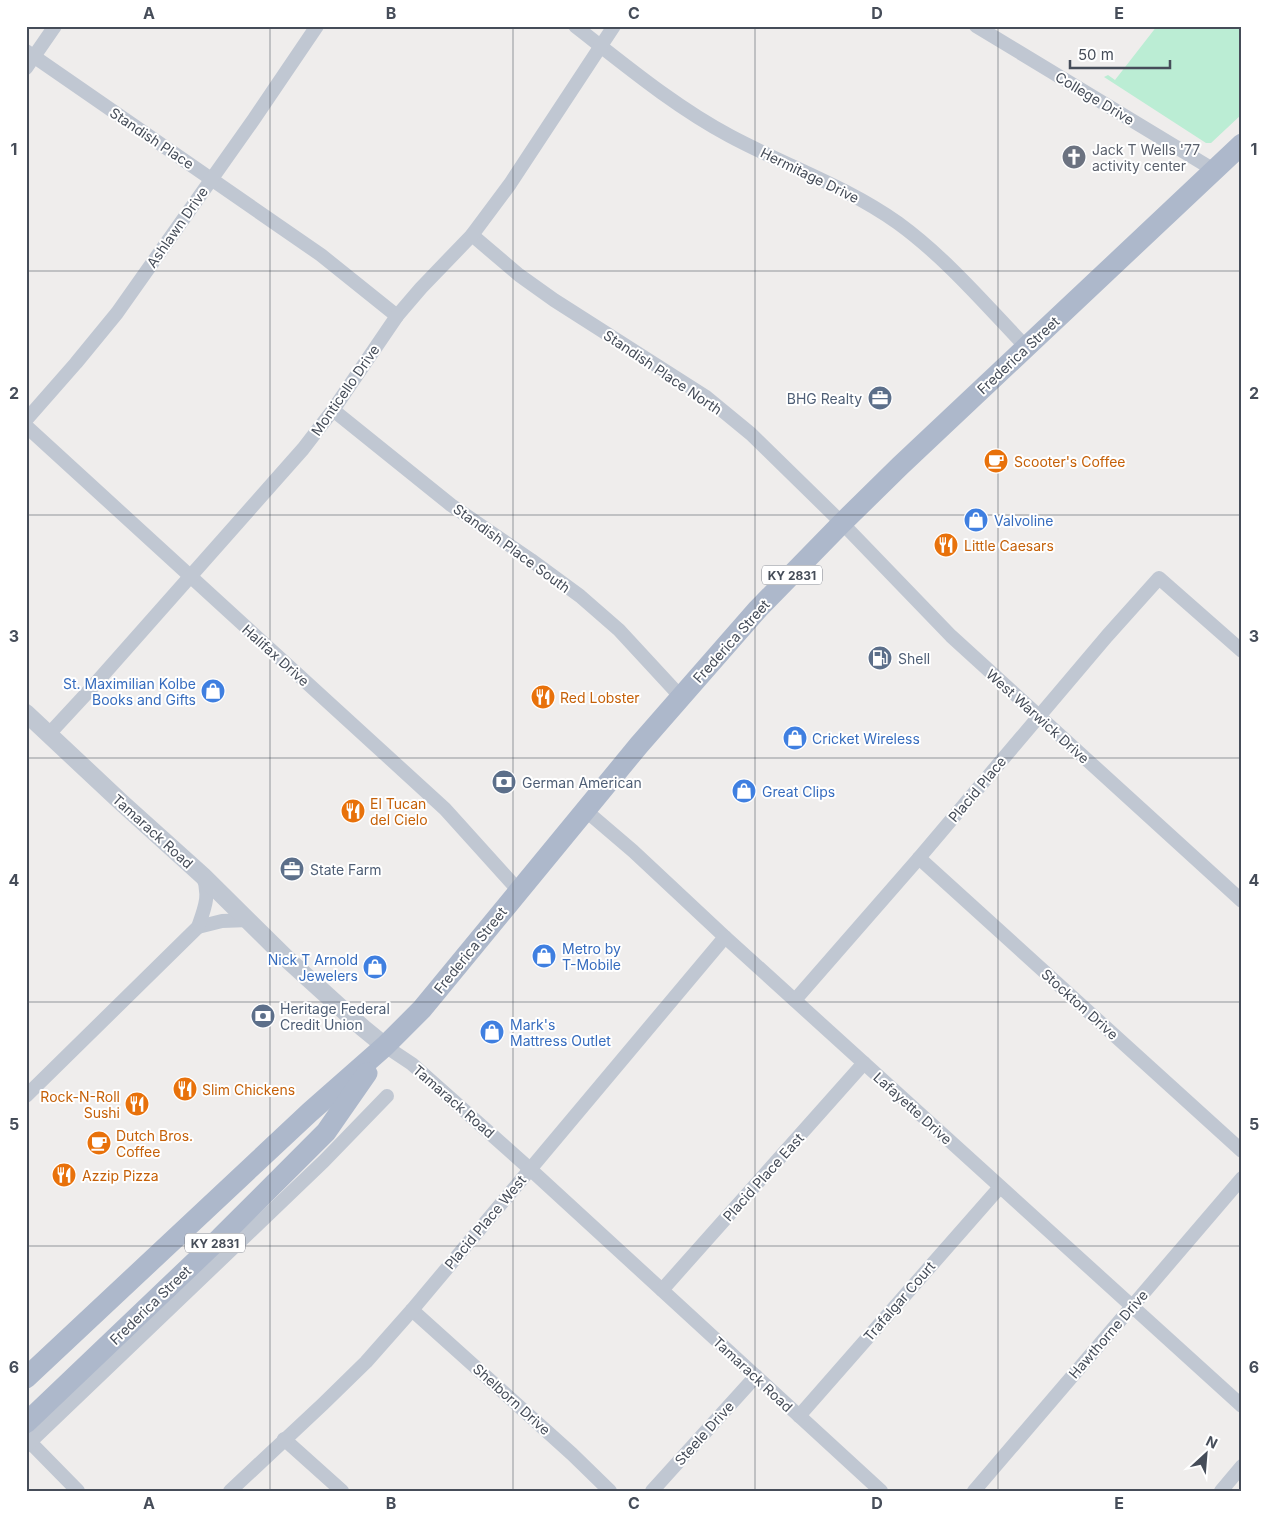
<svg xmlns="http://www.w3.org/2000/svg" width="1268" height="1517" font-family="Inter,sans-serif">
	<style>
		.green { fill: #bbedd4 }
		.lines { fill: none; stroke-linecap: round; stroke-linejoin: round }
		.minor { stroke: #c0c7d2; stroke-width: 14 }
		.tertiary { stroke: #c0c7d2; stroke-width: 18 }
		.primary { stroke: #adb8cb; stroke-width: 21 }
		.grid { fill: none; stroke: #464d59; stroke-width: 1; stroke-opacity: 0.55 }
		.labels { text-anchor: middle; dominant-baseline: central; stroke-width: 4; stroke-linejoin: round; paint-order: stroke }
		.shield { fill: #fff; stroke: #7e828b; stroke-width: 1 }
		.shield-label { font-size: 12px; font-weight: bold; fill: #464d59 }
		.street-label { font-size: 14px; fill: #464d59; stroke: #fff }
		.worship-label { font-size: 14px; fill: #5b616d; stroke: #fff; text-anchor: start }
		.service-label { font-size: 14px; fill: #4e5e75; stroke: #fff; text-anchor: start }
		.food-label { font-size: 14px; fill: #c56008; stroke: #fff; text-anchor: start }
		.shop-label { font-size: 14px; fill: #366cbe; stroke: #fff; text-anchor: start }
		.neatline { fill: none; stroke: #464d59; stroke-width: 2 }
		.grid-label { font-size: 16px; text-anchor: middle; font-weight: bold; fill: #464d59 }
	</style>
	<rect width="100%" height="100%" fill="#efedec"/>
	<polygon class="green" points="1157,26 1242,26 1242,114 1211,143 1206,143 1104,77 1108,75 1115,80"/>
	<g class="lines">
		<g class="minor">
			<path d="M 575,26 C 625,65 674,106 730,136 C 786,166 846,186 898,223 C 946,258 985,304 1026,347"/>
			<polyline points="976,26 1214,170"/>
			<polyline points="26,51 321,255 397,316"/>
			<polyline points="26,68 55,26"/>
			<polyline points="472,235 519,275 554,300 706,397 751,434 842,523 951,636 1242,901"/>
			<polyline points="333,410 451,505 531,560 580,596 619,630 680,696"/>
			<polyline points="26,420 76,363 117,313 254,119 317,26"/>
			<polyline points="26,426 445,809 519,891"/>
			<polyline points="49,734 87,693 303,449 333,410 397,316 421,288 472,235 510,184 614,26"/>
			<polyline points="585,810 633,851 725,937 1242,1406"/>
			<polyline points="919,858 1242,1151"/>
			<polyline points="198,927 222,921 249,920"/>
			<polyline points="795,1000 919,858 1107,636 1159,578 1242,651"/>
			<polyline points="385,1046 412,1064 530,1169 881,1491"/>
			<path d="M 26,1096 L 198,927 C 205,907 210,896 203,876"/>
			<polyline points="662,1290 864,1063"/>
			<polyline points="412,1310 572,1454 610,1491"/>
			<polyline points="799,1416 1000,1187"/>
			<polyline points="26,1438 78,1491"/>
			<polyline points="284,1439 342,1491"/>
			<polyline points="26,1446 324,1161 387,1096"/>
			<polyline points="230,1491 323,1404 366,1362 412,1310 725,937"/>
			<polyline points="652,1491 756,1376"/>
			<polyline points="974,1491 1242,1178"/>
			<polyline points="1221,1491 1242,1466"/>
		</g>
		<polyline class="tertiary" points="26,713 122,803 203,876 287,959 363,1028 385,1046"/>
		<g class="primary">
			<polyline points="26,1378 310,1112 385,1046 422,1009 639,745 758,609 842,523 900,466 1242,144"/>
			<polyline points="26,1423 220,1238 326,1132 367,1073"/>
		</g>
	</g>
	<path class="grid" d="M 270,26 L 270,1491M 513,26 L 513,1491M 755,26 L 755,1491M 998,26 L 998,1491M 26,271 L 1242,271M 26,515 L 1242,515M 26,758 L 1242,758M 26,1002 L 1242,1002M 26,1246 L 1242,1246"/>
	<defs>
		<symbol id="church-disc" viewBox="-11 -11 22 22"><circle r="9.5" fill="#6b7280" stroke="#fff"/><path d="M-1.2-6h2.4v3.5h3.3v2.4h-3.3V6h-2.4V-.1h-3.3v-2.4h3.3Z" fill="#fff"/></symbol>
		<symbol id="office-disc" viewBox="-11 -11 22 22"><circle r="9.5" fill="#5c6f8a" stroke="#fff"/><path d="M-6-3h4V-5.5h4V-3h4V5H-6ZM-1-4.5V-3h2v-1.5ZM-6 0V1H6V0Z" fill="#fff"/></symbol>
		<symbol id="cafe-disc" viewBox="-11 -11 22 22"><circle r="9.5" fill="#e8710a" stroke="#fff"/><path d="M-5.5-4.5H6V0H3Q3 3.5 0 3.5H-2.5Q-5.5 3.5-5.5 0ZM3-3.2v2h1.7v-2ZM-6 4.5H4V6H-6Z" fill="#fff"/></symbol>
		<symbol id="shop-disc" viewBox="-11 -11 22 22"><circle r="9.5" fill="#3f7fe0" stroke="#fff"/><path d="M-5-2.5h2.3a2.7 3.5 0 0 1 5.4 0H5L5.5 6h-11ZM-1.5-2.5h3a1.5 2.3 0 0 0-3 0Z" fill="#fff"/></symbol>
		<symbol id="restaurant-disc" viewBox="-11 -11 22 22"><circle r="9.5" fill="#e8710a" stroke="#fff"/><path d="M-5-6h1v4h1v-4h1v4h1v-4h1v5L-1.5 .5V6h-2V.5L-5-1ZM5-6V6H3V1.5H1.5Q1.5-4 5-6Z" fill="#fff"/></symbol>
		<symbol id="fuel-disc" viewBox="-11 -11 22 22"><circle r="9.5" fill="#5c6f8a" stroke="#fff"/><path d="M-5.5-6h7V0h2V4h1.3V-2.5L3-4.5l.8-.8L6-3V5H2.5V1h-1V6h-7ZM-4.2-4.7v3.2H.2V-4.7Z" fill="#fff"/></symbol>
		<symbol id="bank-disc" viewBox="-11 -11 22 22"><circle r="9.5" fill="#5c6f8a" stroke="#fff"/><path d="M-6-4H6V4H-6ZM0-2.3a2.3 2.3 0 1 0 0 4.6a2.3 2.3 0 1 0 0-4.6Z" fill="#fff"/></symbol>
	</defs>
	<g fill-rule="evenodd">
		<use href="#church-disc" x="1060" y="143" width="28" height="28"/>
		<use href="#office-disc" x="866" y="384" width="28" height="28"/>
		<use href="#cafe-disc" x="982" y="447" width="28" height="28"/>
		<use href="#shop-disc" x="962" y="506" width="28" height="28"/>
		<use href="#restaurant-disc" x="932" y="531" width="28" height="28"/>
		<use href="#fuel-disc" x="866" y="644" width="28" height="28"/>
		<use href="#shop-disc" x="199" y="677" width="28" height="28"/>
		<use href="#restaurant-disc" x="529" y="683" width="28" height="28"/>
		<use href="#shop-disc" x="781" y="724" width="28" height="28"/>
		<use href="#bank-disc" x="490" y="768" width="28" height="28"/>
		<use href="#shop-disc" x="730" y="777" width="28" height="28"/>
		<use href="#restaurant-disc" x="339" y="797" width="28" height="28"/>
		<use href="#office-disc" x="278" y="855" width="28" height="28"/>
		<use href="#shop-disc" x="530" y="942" width="28" height="28"/>
		<use href="#shop-disc" x="361" y="953" width="28" height="28"/>
		<use href="#bank-disc" x="249" y="1002" width="28" height="28"/>
		<use href="#shop-disc" x="478" y="1018" width="28" height="28"/>
		<use href="#restaurant-disc" x="171" y="1075" width="28" height="28"/>
		<use href="#restaurant-disc" x="123" y="1090" width="28" height="28"/>
		<use href="#cafe-disc" x="85" y="1129" width="28" height="28"/>
		<use href="#restaurant-disc" x="50" y="1161" width="28" height="28"/>
	</g>
	<g class="labels">
		<g class="shield">
			<rect x="762" y="565.5" width="60" height="19" rx="4"/>
			<rect x="185" y="1233.5" width="60" height="19" rx="4"/>
		</g>
		<g class="shield-label">
			<text x="792" y="575">KY 2831</text>
			<text x="215" y="1243">KY 2831</text>
		</g>
		<g class="street-label">
			<text transform="translate(1095 98) rotate(31)">College Drive</text>
			<text transform="translate(152 138) rotate(34)">Standish Place</text>
			<text transform="translate(810 175) rotate(26)">Hermitage Drive</text>
			<text transform="translate(177 227) rotate(-55)">Ashlawn Drive</text>
			<text transform="translate(1018 355) rotate(-43)">Frederica Street</text>
			<text transform="translate(663 372) rotate(34)">Standish Place North</text>
			<text transform="translate(345 390) rotate(-55)">Monticello Drive</text>
			<text transform="translate(512 548) rotate(36)">Standish Place South</text>
			<text transform="translate(731 641) rotate(-48)">Frederica Street</text>
			<text transform="translate(276 655) rotate(42)">Halifax Drive</text>
			<text transform="translate(1038 716) rotate(42)">West Warwick Drive</text>
			<text transform="translate(977 789) rotate(-50)">Placid Place</text>
			<text transform="translate(153 831) rotate(42)">Tamarack Road</text>
			<text transform="translate(470 950) rotate(-51)">Frederica Street</text>
			<text transform="translate(1080 1004) rotate(42)">Stockton Drive</text>
			<text transform="translate(454 1101) rotate(41)">Tamarack Road</text>
			<text transform="translate(913 1108) rotate(42)">Lafayette Drive</text>
			<text transform="translate(763 1177) rotate(-48)">Placid Place East</text>
			<text transform="translate(485 1222) rotate(-50)">Placid Place West</text>
			<text transform="translate(899 1301) rotate(-49)">Trafalgar Court</text>
			<text transform="translate(150 1305) rotate(-44)">Frederica Street</text>
			<text transform="translate(1108 1334) rotate(-49)">Hawthorne Drive</text>
			<text transform="translate(753 1374) rotate(43)">Tamarack Road</text>
			<text transform="translate(512 1399) rotate(42)">Shelborn Drive</text>
			<text transform="translate(704 1433) rotate(-48)">Steele Drive</text>
		</g>
		<g class="worship-label">
			<text x="1092" y="149">Jack T Wells '77<tspan x="1092" dy="16">activity center</tspan></text>
		</g>
		<g class="service-label">
			<text x="862" y="398" text-anchor="end">BHG Realty</text>
			<text x="898" y="658">Shell</text>
			<text x="522" y="782">German American</text>
			<text x="310" y="869">State Farm</text>
			<text x="280" y="1008">Heritage Federal<tspan x="280" dy="16">Credit Union</tspan></text>
		</g>
		<g class="food-label">
			<text x="1014" y="461">Scooter's Coffee</text>
			<text x="964" y="545">Little Caesars</text>
			<text x="560" y="697">Red Lobster</text>
			<text x="370" y="803">El Tucan<tspan x="370" dy="16">del Cielo</tspan></text>
			<text x="202" y="1089">Slim Chickens</text>
			<text x="120" y="1096" text-anchor="end">Rock-N-Roll<tspan x="120" dy="16">Sushi</tspan></text>
			<text x="116" y="1135">Dutch Bros.<tspan x="116" dy="16">Coffee</tspan></text>
			<text x="82" y="1175">Azzip Pizza</text>
		</g>
		<g class="shop-label">
			<text x="994" y="520">Valvoline</text>
			<text x="196" y="683" text-anchor="end">St. Maximilian Kolbe<tspan x="196" dy="16">Books and Gifts</tspan></text>
			<text x="812" y="738">Cricket Wireless</text>
			<text x="762" y="791">Great Clips</text>
			<text x="562" y="948">Metro by<tspan x="562" dy="16">T-Mobile</tspan></text>
			<text x="358" y="959" text-anchor="end">Nick T Arnold<tspan x="358" dy="16">Jewelers</tspan></text>
			<text x="510" y="1024">Mark's<tspan x="510" dy="16">Mattress Outlet</tspan></text>
		</g>
	</g>
	<rect width="1268" height="1517" fill="none" stroke="#ffffff" stroke-width="55"/>
	<g transform="translate(1206 1454) rotate(26)" stroke="#ffffff" stroke-width="4" paint-order="stroke">
	<path d="M0-4L9 19L0 12L-9 19Z" fill="#464d59"/>
	<text y="-8" font-size="14" font-weight="bold" text-anchor="middle" fill="#464d59">N</text>
	</g>
	<path d="M1070 60v8h100v-8" fill="none" stroke="#464d59" stroke-width="2.5"/>
	<text x="1078" y="60" font-size="15" fill="#464d59" stroke="#ffffff" stroke-width="4" paint-order="stroke">50 m</text>
	<rect x="28" y="28" width="1212" height="1462" class="neatline"/>
	<g class="grid-label">
		<text x="149" y="19">A</text>
		<text x="391" y="19">B</text>
		<text x="634" y="19">C</text>
		<text x="877" y="19">D</text>
		<text x="1119" y="19">E</text>
		<text x="14" y="155">1</text>
		<text x="1254" y="155">1</text>
		<text x="14" y="399">2</text>
		<text x="1254" y="399">2</text>
		<text x="14" y="642">3</text>
		<text x="1254" y="642">3</text>
		<text x="14" y="886">4</text>
		<text x="1254" y="886">4</text>
		<text x="14" y="1130">5</text>
		<text x="1254" y="1130">5</text>
		<text x="14" y="1373">6</text>
		<text x="1254" y="1373">6</text>
		<text x="149" y="1509">A</text>
		<text x="391" y="1509">B</text>
		<text x="634" y="1509">C</text>
		<text x="877" y="1509">D</text>
		<text x="1119" y="1509">E</text>
	</g>
</svg>
